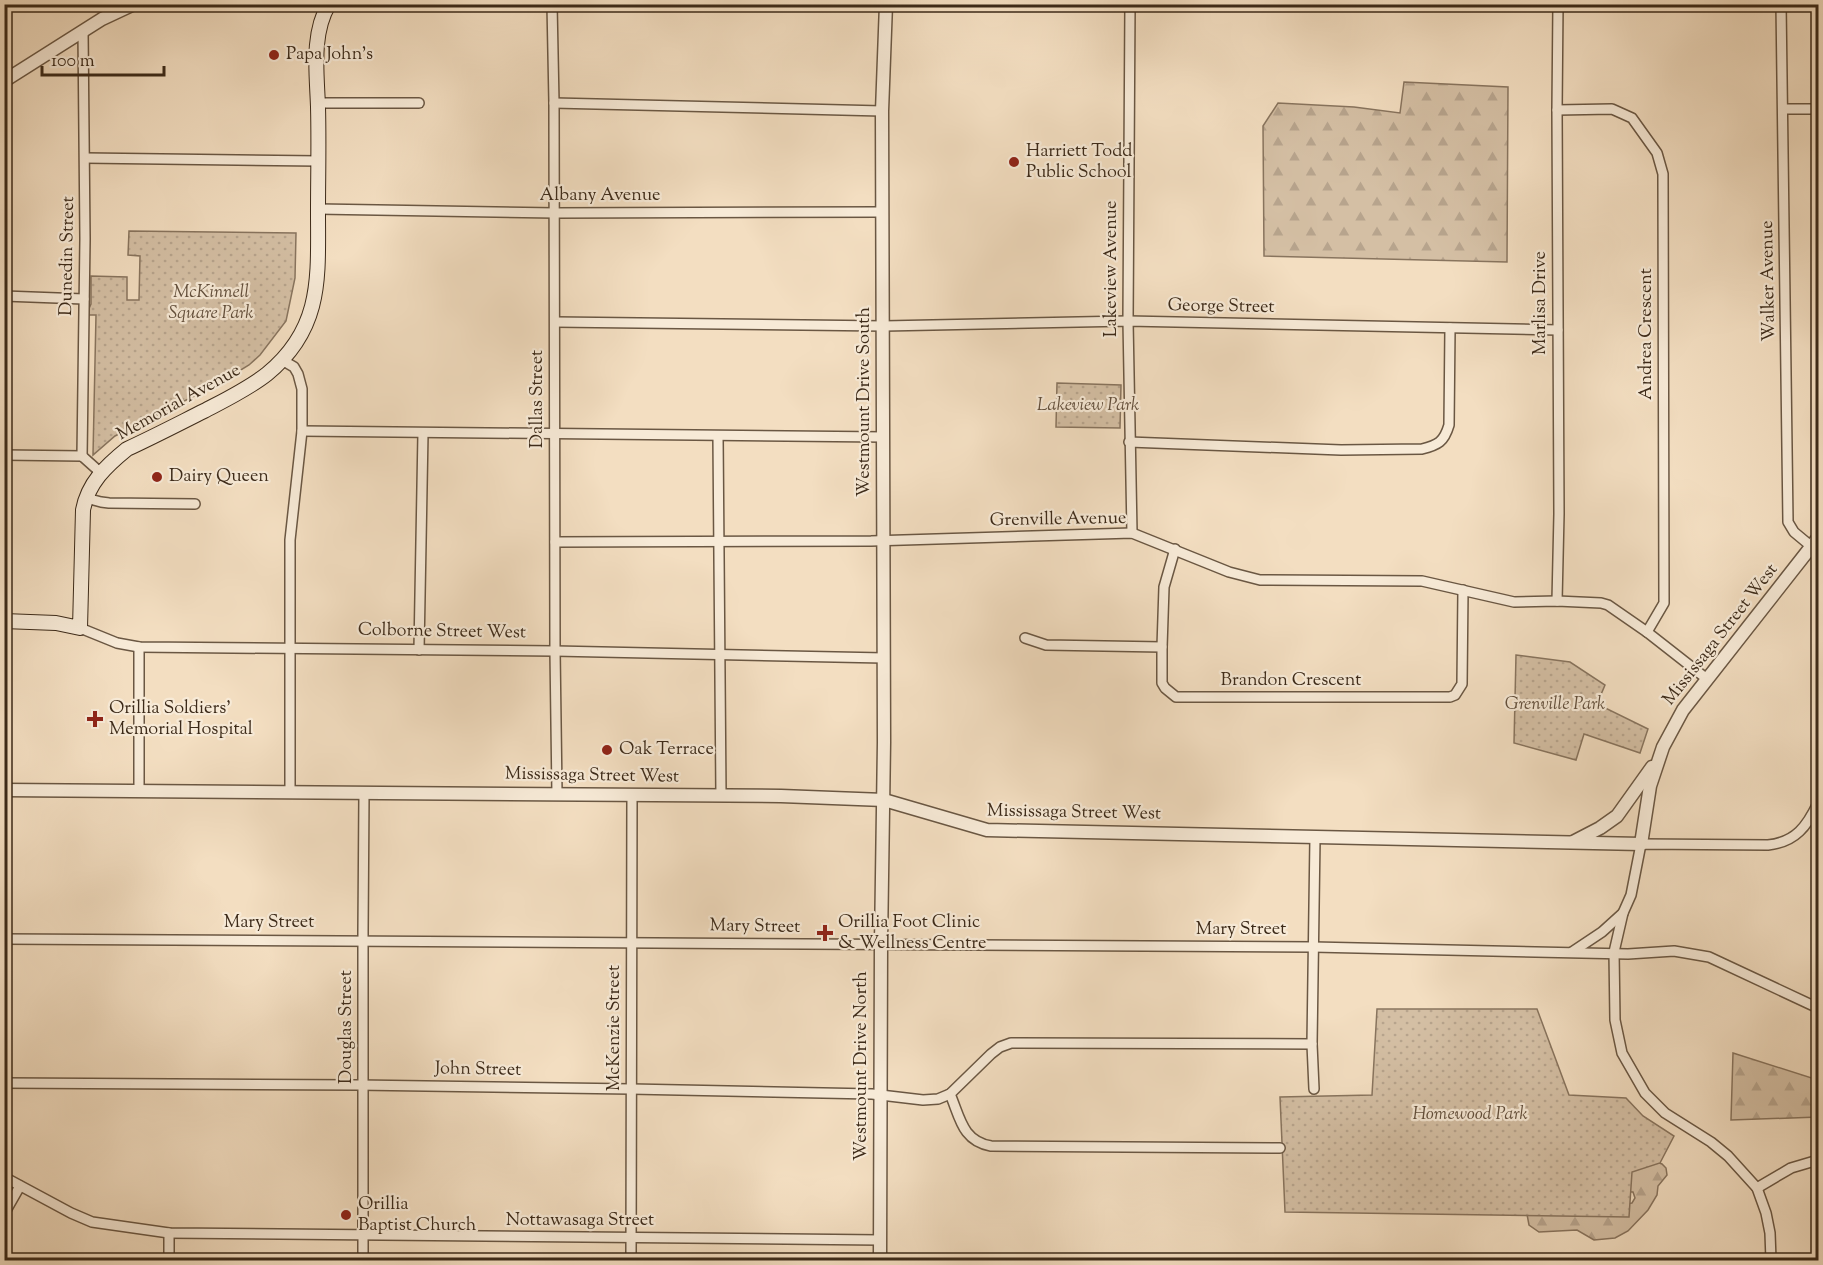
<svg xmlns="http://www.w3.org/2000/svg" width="1823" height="1265" font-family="'Sorts Mill Goudy',serif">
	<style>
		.forest { fill: url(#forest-firs); stroke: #88745e; stroke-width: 1.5 }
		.park { fill: url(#park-dots); stroke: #88745e; stroke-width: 1.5 }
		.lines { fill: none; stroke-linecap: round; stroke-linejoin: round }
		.minor-casing { stroke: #6a5743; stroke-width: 12 }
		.tertiary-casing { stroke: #6a5743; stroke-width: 15 }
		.secondary-casing { stroke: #3c2a19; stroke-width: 16 }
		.minor { stroke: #f7ead7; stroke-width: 9 }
		.tertiary { stroke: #f7ead7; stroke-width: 12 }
		.secondary { stroke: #f7ead7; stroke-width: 14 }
		.poi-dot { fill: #8f2418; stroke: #f7ead7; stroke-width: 2 }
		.labels { text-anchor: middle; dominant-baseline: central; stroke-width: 4.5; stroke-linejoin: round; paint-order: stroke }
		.poi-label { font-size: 18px; fill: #3c2a19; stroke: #f7ead7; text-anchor: start }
		.street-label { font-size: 18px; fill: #3c2a19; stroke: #f7ead7 }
		.park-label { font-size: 18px; font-style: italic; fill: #624f3c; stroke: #f7ead7 }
	</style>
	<defs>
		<pattern id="forest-firs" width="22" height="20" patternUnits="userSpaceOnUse" patternTransform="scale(1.5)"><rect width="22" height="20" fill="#d4bfa4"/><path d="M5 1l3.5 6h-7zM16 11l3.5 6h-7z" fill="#b7a48d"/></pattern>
		<pattern id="park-dots" width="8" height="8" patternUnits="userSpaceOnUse" patternTransform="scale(1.5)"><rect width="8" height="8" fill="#d4bfa4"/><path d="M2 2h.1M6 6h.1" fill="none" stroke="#b7a48d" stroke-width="1.8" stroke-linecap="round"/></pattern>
	</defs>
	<rect width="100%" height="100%" fill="#f3dec1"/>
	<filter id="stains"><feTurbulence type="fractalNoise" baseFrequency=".00333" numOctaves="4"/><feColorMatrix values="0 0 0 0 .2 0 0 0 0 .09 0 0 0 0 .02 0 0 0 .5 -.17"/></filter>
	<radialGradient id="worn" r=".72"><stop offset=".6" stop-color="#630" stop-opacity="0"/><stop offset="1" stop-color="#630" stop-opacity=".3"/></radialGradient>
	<g class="forest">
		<polygon points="1404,82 1508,87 1507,262 1264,256 1263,126 1278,103 1354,107 1400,113"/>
		<polygon points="1733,1053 1818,1080 1818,1117 1731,1120"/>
		<polygon points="1651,1160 1662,1164 1666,1168 1667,1175 1658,1186 1657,1195 1648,1210 1628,1231 1615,1238 1594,1240 1577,1230 1539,1232 1529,1225 1526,1209 1615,1205 1632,1203 1635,1198 1633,1192 1592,1191"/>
	</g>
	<g class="park">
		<polygon points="129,231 296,233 295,278 286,321 260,355 249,365 218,384 115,436 93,455 96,315 86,315 91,304 91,276 127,277 127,300 139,300 140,256 128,255"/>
		<polygon points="1057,383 1121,385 1120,428 1056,427"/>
		<polygon points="1516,655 1570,662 1605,685 1597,704 1648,729 1640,753 1584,734 1576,760 1514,743"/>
		<polygon points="1377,1009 1537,1009 1569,1095 1626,1098 1643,1116 1674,1136 1660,1163 1632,1172 1629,1217 1285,1212 1280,1097 1372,1095"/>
	</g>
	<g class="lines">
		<defs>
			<g id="minor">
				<polyline points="552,4 554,103 555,651 557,794"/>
				<polyline points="1130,4 1128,321 1132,533"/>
				<polyline points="1781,4 1788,522 1794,532 1812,547"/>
				<polyline points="318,103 419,103"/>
				<polyline points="554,103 882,111"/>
				<polyline points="1783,109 1818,109"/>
				<polyline points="1557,110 1612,109 1632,118 1657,153 1663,174 1664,603 1647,632"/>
				<polyline points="85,158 319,161"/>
				<polyline points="318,209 555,213 882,212"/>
				<polyline points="4,296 84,299"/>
				<polyline points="555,322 884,326 1128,321 1558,330"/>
				<polyline points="282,360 294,367 298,374 302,389 302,431 290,540 290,792"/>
				<polyline points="302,431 884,437"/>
				<polyline points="718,436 721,796"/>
				<path d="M 1129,442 L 1341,450 L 1422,449 C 1438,445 1444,442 1449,425 L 1450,328"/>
				<polyline points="4,455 82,456"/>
				<polyline points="82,456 85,239 83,31"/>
				<polyline points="82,456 101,473"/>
				<polyline points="86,498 101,502 109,503 195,504"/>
				<polyline points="555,542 871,541 1132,533 1229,572 1260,580 1422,581 1514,602 1557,601 1601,603 1608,605 1647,632 1707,679"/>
				<polyline points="1175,549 1164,587 1162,647 1162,683 1165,688 1176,697 1450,697 1455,695 1462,684 1463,590"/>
				<polyline points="1557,601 1559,514 1557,110 1558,4"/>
				<polyline points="80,628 117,643 139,647 555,651 884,658"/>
				<polyline points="1025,638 1046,645 1162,647"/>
				<polyline points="139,647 139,791"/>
				<polyline points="419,650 423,433"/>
				<polyline points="4,939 1313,947 1628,954 1674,951 1709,957 1818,1008"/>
				<polyline points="1572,952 1602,932 1623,913"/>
				<polyline points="4,1083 358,1085 631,1089 872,1094 923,1100 938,1099 950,1094 991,1054 1000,1047 1011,1043 1312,1044"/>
				<polyline points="1314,1089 1312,1044 1315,838"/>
				<path d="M 950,1094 C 960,1117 962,1141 991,1146 L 1280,1148"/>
				<polyline points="4,1177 71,1213 92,1222 169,1233 880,1240"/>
				<polyline points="1757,1188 1791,1168 1818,1160"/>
				<polyline points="4,1214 20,1186"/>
				<polyline points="169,1260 169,1233"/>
				<polyline points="363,1260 363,931 364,793"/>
				<polyline points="631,1260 632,795"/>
				<path d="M 1771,1260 L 1770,1233 L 1766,1213 L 1757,1188 L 1728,1156 L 1711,1142 L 1665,1113 L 1645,1093 L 1622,1053 L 1615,1020 L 1614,952 L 1623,913 L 1631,895 L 1641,844 L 1768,845 C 1796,842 1807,826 1818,803"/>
			</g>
			<g id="tertiary">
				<polyline points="4,81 102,19 134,4"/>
				<polyline points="4,790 781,796 884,800 987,830 1641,844 1650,786 1663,747 1683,710 1818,538"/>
				<polyline points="1573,842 1600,828 1617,816 1652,767"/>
				<polyline points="880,1260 881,944 884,742 882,111 886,4"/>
			</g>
			<path id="secondary" d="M 4,621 L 56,623 L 80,628 L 83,510 C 88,483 106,466 127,449 C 153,437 178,424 204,411 C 225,400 248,389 267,374 C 323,328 318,277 318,212 C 318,177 319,142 318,107 C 317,74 311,34 329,4"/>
		</defs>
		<use href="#minor" class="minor-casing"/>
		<use href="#tertiary" class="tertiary-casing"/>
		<use href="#secondary" class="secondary-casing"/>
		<use href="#minor" class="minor"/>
		<use href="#tertiary" class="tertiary"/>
		<use href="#secondary" class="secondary"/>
	</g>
	<g class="poi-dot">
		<circle cx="274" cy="55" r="6"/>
		<circle cx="1014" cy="162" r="6"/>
		<circle cx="157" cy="477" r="6"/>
		<path d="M92 710h6v6h6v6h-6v6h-6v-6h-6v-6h6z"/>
		<circle cx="607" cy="750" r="6"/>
		<path d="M822 924h6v6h6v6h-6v6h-6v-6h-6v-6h6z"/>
		<circle cx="346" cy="1215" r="6"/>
	</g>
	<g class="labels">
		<g class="poi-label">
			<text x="286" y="55">Papa John's</text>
			<text x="1026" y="152">Harriett Todd<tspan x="1026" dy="21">Public School</tspan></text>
			<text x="169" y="477">Dairy Queen</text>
			<text x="109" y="709">Orillia Soldiers'<tspan x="109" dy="21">Memorial Hospital</tspan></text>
			<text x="619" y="750">Oak Terrace</text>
			<text x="838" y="923">Orillia Foot Clinic<tspan x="838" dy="21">&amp; Wellness Centre</tspan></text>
			<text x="358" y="1205">Orillia<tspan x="358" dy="21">Baptist Church</tspan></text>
		</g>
		<g class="street-label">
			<text x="600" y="196">Albany Avenue</text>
			<text transform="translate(68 256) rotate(-89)">Dunedin Street</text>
			<text transform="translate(1112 269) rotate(-90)">Lakeview Avenue</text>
			<text transform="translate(1769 281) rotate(-91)">Walker Avenue</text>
			<text transform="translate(1541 303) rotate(-90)">Marlisa Drive</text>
			<text transform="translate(1221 307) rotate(1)">George Street</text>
			<text transform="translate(1647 334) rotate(-90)">Andrea Crescent</text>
			<text transform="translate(538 399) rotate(-90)">Dallas Street</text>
			<text transform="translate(865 402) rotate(-90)">Westmount Drive South</text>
			<text transform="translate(179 403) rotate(-29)">Memorial Avenue</text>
			<text transform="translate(1058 520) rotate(-1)">Grenville Avenue</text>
			<text transform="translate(442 632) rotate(1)">Colborne Street West</text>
			<text transform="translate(1721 635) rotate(-52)">Mississaga Street West</text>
			<text x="1291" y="681">Brandon Crescent</text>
			<text transform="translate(592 776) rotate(1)">Mississaga Street West</text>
			<text transform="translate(1074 813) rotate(1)">Mississaga Street West</text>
			<text x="269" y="923">Mary Street</text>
			<text transform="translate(755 927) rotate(1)">Mary Street</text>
			<text x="1241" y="930">Mary Street</text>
			<text transform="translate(347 1027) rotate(-90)">Douglas Street</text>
			<text transform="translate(615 1028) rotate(-90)">McKenzie Street</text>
			<text transform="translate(862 1066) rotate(-90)">Westmount Drive North</text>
			<text transform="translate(478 1070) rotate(1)">John Street</text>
			<text x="580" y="1221">Nottawasaga Street</text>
		</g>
		<g class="park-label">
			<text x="211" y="293">McKinnell<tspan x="211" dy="21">Square Park</tspan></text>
			<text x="1088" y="406">Lakeview Park</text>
			<text x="1555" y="705">Grenville Park</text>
			<text x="1470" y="1115">Homewood Park</text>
		</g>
	</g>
	<rect width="1823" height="1265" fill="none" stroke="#f3dec1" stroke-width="24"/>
	<rect x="6" y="6" width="1811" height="1253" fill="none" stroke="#3c2a19" stroke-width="3"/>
	<rect x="12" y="12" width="1799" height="1241" fill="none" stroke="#3c2a19" stroke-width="1.5"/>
	<path d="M42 66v9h122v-9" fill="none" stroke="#3c2a19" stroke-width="3"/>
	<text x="51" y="66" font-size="18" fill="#3c2a19" stroke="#f7ead7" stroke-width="4.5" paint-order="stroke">100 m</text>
	<rect width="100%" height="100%" filter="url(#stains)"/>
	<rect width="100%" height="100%" fill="url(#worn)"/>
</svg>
